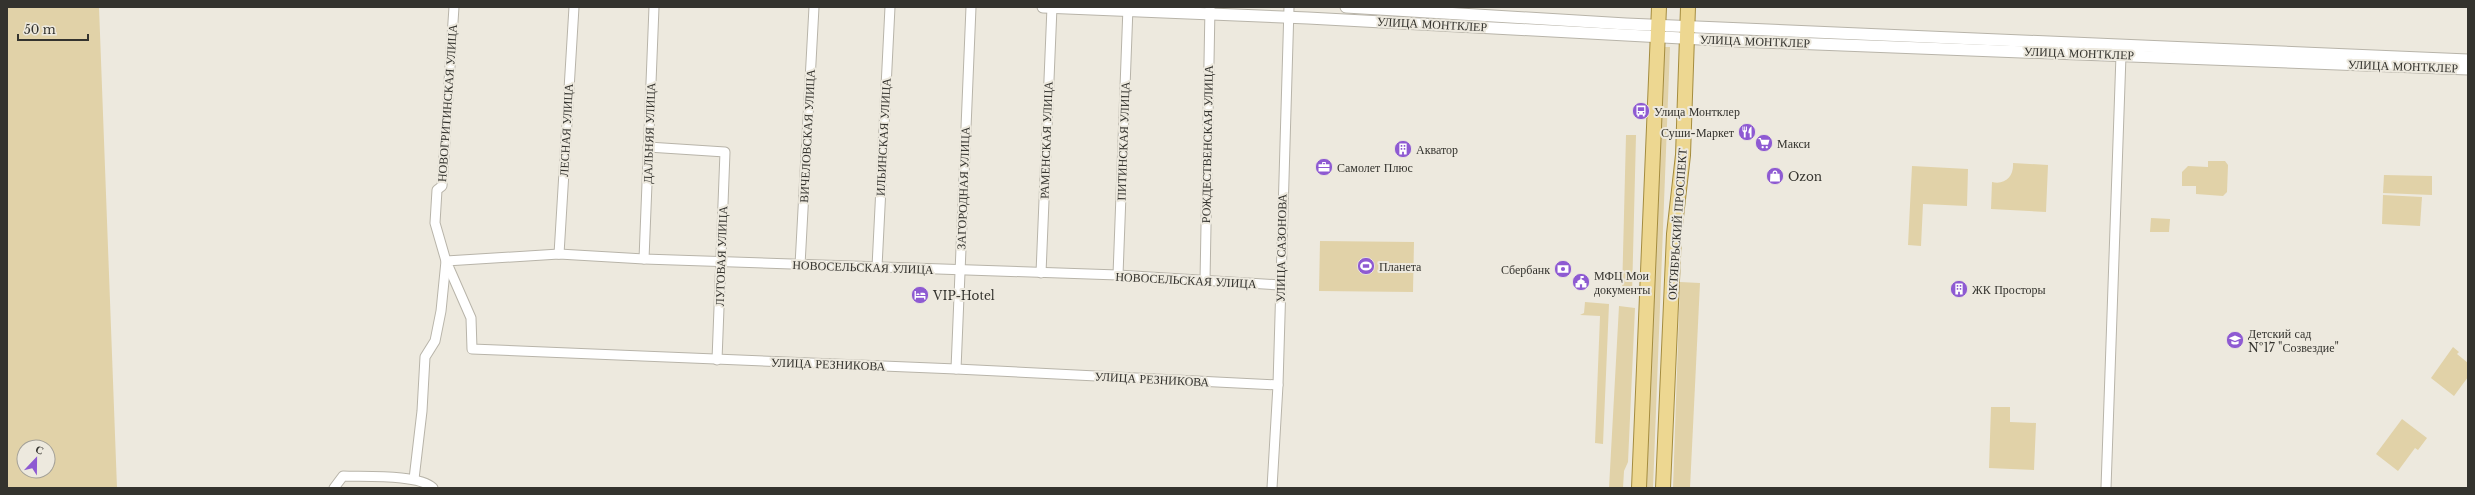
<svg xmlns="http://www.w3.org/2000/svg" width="2475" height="495" font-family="'Libre Baskerville',serif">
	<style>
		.green { fill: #e1d2a8; fill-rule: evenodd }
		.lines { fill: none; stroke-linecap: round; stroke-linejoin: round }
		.minor-casing { stroke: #b8b4a9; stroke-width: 11 }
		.tertiary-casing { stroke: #b8b4a9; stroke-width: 13 }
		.primary-casing { stroke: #a48c3f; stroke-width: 16 }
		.minor { stroke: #fff; stroke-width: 9 }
		.tertiary { stroke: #fff; stroke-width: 11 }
		.primary { stroke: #edd791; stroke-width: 14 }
		.labels { text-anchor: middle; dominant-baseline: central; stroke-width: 4; stroke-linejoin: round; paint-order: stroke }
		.street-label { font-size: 12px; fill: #34332e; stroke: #ede9de }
		.poi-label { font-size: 12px; fill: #34332e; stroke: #ede9de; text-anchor: start }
	</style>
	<rect width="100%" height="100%" fill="#ede9de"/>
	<g class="green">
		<path d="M 7,7 L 99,7 L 117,488 L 7,488 ZM 24,447 L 48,447 L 48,471 L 24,471 Z"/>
		<polygon points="1662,47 1670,47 1653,488 1644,488"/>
		<polygon points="1626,135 1636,135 1632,295 1622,294"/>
		<polygon points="2208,161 2225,161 2228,165 2227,192 2223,196 2196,194 2196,186 2182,186 2182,172 2188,166 2208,167"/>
		<path d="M 2013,163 L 2048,165 L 2046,212 L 1991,209 L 1992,182 C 2005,185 2014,177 2013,163 Z"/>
		<polygon points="1912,166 1968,169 1967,206 1923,204 1921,246 1908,245"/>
		<polygon points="2384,175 2432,176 2432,195 2383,193"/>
		<polygon points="2383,195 2422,197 2420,226 2382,224"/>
		<polygon points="2151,218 2170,219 2169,232 2150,232"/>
		<polygon points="1320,241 1414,242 1413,292 1319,291"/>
		<polygon points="1680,282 1700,283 1690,488 1673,488"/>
		<polygon points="1585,302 1609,304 1603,444 1595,443 1600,316 1580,315 1584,313"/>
		<polygon points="1619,306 1635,308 1628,462 1624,471 1623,488 1609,488"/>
		<polygon points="2453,347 2459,352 2457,354 2468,363 2468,377 2454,396 2431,378"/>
		<polygon points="1991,407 2010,407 2010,422 2036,423 2034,470 1989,468"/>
		<polygon points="2402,419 2427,438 2418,450 2415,448 2398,471 2376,454"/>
	</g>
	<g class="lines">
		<defs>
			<g id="minor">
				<polyline points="648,147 725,152 717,360"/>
				<polyline points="559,254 574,7"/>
				<polyline points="644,259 654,7"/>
				<polyline points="800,265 814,7"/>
				<polyline points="877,267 890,7"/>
				<polyline points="1041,273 1052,7"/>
				<polyline points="1118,275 1128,7"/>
				<polyline points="1205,281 1210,7"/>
				<polyline points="956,369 971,7"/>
				<polyline points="1278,385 956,369 472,349 471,318 446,261 559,254 644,259 1118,275 1280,285"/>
				<polyline points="414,479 422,411 425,357 435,341 441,311 446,261 435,223 437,190 442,186 454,7"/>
				<path d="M 334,488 L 343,476 C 364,477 419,474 433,488"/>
				<polyline points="1272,488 1278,385 1289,7"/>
				<polyline points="2106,488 2121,55"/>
			</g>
			<g id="tertiary">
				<polyline points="1043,7 1308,18 1737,41 2468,69"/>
				<polyline points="1346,7 1626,24 2468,60"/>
			</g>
			<g id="primary">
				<polyline points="1639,488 1659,7"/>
				<polyline points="1663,488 1674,234 1683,155 1688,7"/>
			</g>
		</defs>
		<use href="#minor" class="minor-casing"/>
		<use href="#tertiary" class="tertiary-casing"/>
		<use href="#primary" class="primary-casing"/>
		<use href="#minor" class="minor"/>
		<use href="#tertiary" class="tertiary"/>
		<use href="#primary" class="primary"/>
	</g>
	<defs>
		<symbol id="bus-disc" viewBox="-11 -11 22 22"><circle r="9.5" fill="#8e5ad2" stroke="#ede9de"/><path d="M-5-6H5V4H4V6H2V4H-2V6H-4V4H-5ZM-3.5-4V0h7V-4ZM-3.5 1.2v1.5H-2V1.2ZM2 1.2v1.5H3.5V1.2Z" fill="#fff"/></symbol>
		<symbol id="restaurant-disc" viewBox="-11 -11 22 22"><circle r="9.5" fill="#8e5ad2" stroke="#ede9de"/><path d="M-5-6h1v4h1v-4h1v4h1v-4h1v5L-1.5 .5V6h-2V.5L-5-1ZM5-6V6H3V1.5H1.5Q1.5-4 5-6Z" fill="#fff"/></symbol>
		<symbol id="supermarket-disc" viewBox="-11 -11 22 22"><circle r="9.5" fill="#8e5ad2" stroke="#ede9de"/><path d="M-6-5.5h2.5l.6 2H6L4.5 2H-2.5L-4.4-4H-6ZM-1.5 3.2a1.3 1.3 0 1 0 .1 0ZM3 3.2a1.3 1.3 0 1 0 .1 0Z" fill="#fff"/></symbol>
		<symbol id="building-disc" viewBox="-11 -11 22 22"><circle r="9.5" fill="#8e5ad2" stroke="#ede9de"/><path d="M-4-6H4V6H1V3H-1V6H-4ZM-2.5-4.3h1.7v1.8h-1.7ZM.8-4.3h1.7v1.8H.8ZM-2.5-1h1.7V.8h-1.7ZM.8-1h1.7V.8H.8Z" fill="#fff"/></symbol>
		<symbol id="office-disc" viewBox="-11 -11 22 22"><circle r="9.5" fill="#8e5ad2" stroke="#ede9de"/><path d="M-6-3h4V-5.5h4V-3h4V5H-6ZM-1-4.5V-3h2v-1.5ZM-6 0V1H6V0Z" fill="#fff"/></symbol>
		<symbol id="shop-disc" viewBox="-11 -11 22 22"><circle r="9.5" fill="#8e5ad2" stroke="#ede9de"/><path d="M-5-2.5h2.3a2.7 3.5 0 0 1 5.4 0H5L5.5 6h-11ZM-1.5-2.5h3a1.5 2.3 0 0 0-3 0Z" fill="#fff"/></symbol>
		<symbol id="stadium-disc" viewBox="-11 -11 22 22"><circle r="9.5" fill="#8e5ad2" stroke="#ede9de"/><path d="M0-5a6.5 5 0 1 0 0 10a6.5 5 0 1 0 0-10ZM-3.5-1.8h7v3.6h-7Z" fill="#fff"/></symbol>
		<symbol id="bank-disc" viewBox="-11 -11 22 22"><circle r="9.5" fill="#8e5ad2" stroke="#ede9de"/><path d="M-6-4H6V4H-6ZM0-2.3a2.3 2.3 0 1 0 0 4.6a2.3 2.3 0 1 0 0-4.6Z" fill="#fff"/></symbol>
		<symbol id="civic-disc" viewBox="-11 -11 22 22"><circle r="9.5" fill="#8e5ad2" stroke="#ede9de"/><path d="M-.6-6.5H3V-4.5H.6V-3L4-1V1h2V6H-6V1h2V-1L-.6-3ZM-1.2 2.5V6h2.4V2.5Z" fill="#fff"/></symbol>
		<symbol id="hotel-disc" viewBox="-11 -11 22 22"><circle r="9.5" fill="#8e5ad2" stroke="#ede9de"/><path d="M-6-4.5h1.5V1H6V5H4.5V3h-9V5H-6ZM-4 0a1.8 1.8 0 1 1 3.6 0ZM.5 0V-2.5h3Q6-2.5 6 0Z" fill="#fff"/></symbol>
		<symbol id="school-disc" viewBox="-11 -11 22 22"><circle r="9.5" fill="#8e5ad2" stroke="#ede9de"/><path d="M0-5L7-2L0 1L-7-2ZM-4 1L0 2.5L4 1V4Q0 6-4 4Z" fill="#fff"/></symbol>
	</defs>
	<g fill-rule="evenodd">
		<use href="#bus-disc" x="1631" y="101" width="20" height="20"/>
		<use href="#restaurant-disc" x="1737" y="122" width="20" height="20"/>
		<use href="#supermarket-disc" x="1754" y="133" width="20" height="20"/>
		<use href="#building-disc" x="1393" y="139" width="20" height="20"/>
		<use href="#office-disc" x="1314" y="157" width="20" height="20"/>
		<use href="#shop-disc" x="1765" y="166" width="20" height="20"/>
		<use href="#stadium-disc" x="1356" y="256" width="20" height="20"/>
		<use href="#bank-disc" x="1553" y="259" width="20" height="20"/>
		<use href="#civic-disc" x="1571" y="272" width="20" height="20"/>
		<use href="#building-disc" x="1949" y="279" width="20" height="20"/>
		<use href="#hotel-disc" x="910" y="285" width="20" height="20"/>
		<use href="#school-disc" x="2225" y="330" width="20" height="20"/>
	</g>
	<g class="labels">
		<g class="street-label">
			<text transform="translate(1432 24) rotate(3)">УЛИЦА МОНТКЛЕР</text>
			<text transform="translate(1755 41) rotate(2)">УЛИЦА МОНТКЛЕР</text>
			<text transform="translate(2079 53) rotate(2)">УЛИЦА МОНТКЛЕР</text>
			<text transform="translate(2403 66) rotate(2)">УЛИЦА МОНТКЛЕР</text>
			<text transform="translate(447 103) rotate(-86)">НОВОГРИТИНСКАЯ УЛИЦА</text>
			<text transform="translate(566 130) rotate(-87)">ЛЕСНАЯ УЛИЦА</text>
			<text transform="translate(649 133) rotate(-88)">ДАЛЬНЯЯ УЛИЦА</text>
			<text transform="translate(807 136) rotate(-87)">ВИЧЕЛОВСКАЯ УЛИЦА</text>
			<text transform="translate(883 137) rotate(-87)">ИЛЬИНСКАЯ УЛИЦА</text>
			<text transform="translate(1046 140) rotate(-88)">РАМЕНСКАЯ УЛИЦА</text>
			<text transform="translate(1123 141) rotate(-88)">ПИТИНСКАЯ УЛИЦА</text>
			<text transform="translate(1207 144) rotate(-89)">РОЖДЕСТВЕНСКАЯ УЛИЦА</text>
			<text transform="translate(963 188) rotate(-88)">ЗАГОРОДНАЯ УЛИЦА</text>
			<text transform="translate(1677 224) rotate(-86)">ОКТЯБРЬСКИЙ ПРОСПЕКТ</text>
			<text transform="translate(1281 248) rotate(-89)">УЛИЦА САЗОНОВА</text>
			<text transform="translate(721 256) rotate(-88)">ЛУГОВАЯ УЛИЦА</text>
			<text transform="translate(863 267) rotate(2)">НОВОСЕЛЬСКАЯ УЛИЦА</text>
			<text transform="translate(1186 280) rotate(3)">НОВОСЕЛЬСКАЯ УЛИЦА</text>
			<text transform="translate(828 364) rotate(2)">УЛИЦА РЕЗНИКОВА</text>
			<text transform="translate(1152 379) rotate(3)">УЛИЦА РЕЗНИКОВА</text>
		</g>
		<g class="poi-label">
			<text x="1654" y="111">Улица Монтклер</text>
			<text x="1734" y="132" text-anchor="end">Суши-Маркет</text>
			<text x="1777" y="143">Макси</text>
			<text x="1416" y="149">Акватор</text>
			<text x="1337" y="167">Самолет Плюс</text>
			<text x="1788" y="176">Ozon</text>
			<text x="1379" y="266">Планета</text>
			<text x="1550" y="269" text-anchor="end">Сбербанк</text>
			<text x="1594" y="275">МФЦ Мои<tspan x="1594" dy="14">документы</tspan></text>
			<text x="1972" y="289">ЖК Просторы</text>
			<text x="933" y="295">VIP-Hotel</text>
			<text x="2248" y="333">Детский сад<tspan x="2248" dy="14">№17 "Созвездие"</tspan></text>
		</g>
	</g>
	<rect width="2475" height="495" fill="none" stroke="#34332e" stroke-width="16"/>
	<g transform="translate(36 459) rotate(22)"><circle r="19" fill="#ede9de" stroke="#a3a098"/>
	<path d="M0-3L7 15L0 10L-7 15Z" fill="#8e5ad2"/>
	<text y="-6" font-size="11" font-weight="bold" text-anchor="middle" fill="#34332e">С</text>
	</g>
	<path d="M18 34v6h70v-6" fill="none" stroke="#34332e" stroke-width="2"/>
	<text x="24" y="34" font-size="12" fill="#34332e" stroke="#ede9de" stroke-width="3" paint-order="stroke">50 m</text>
</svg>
